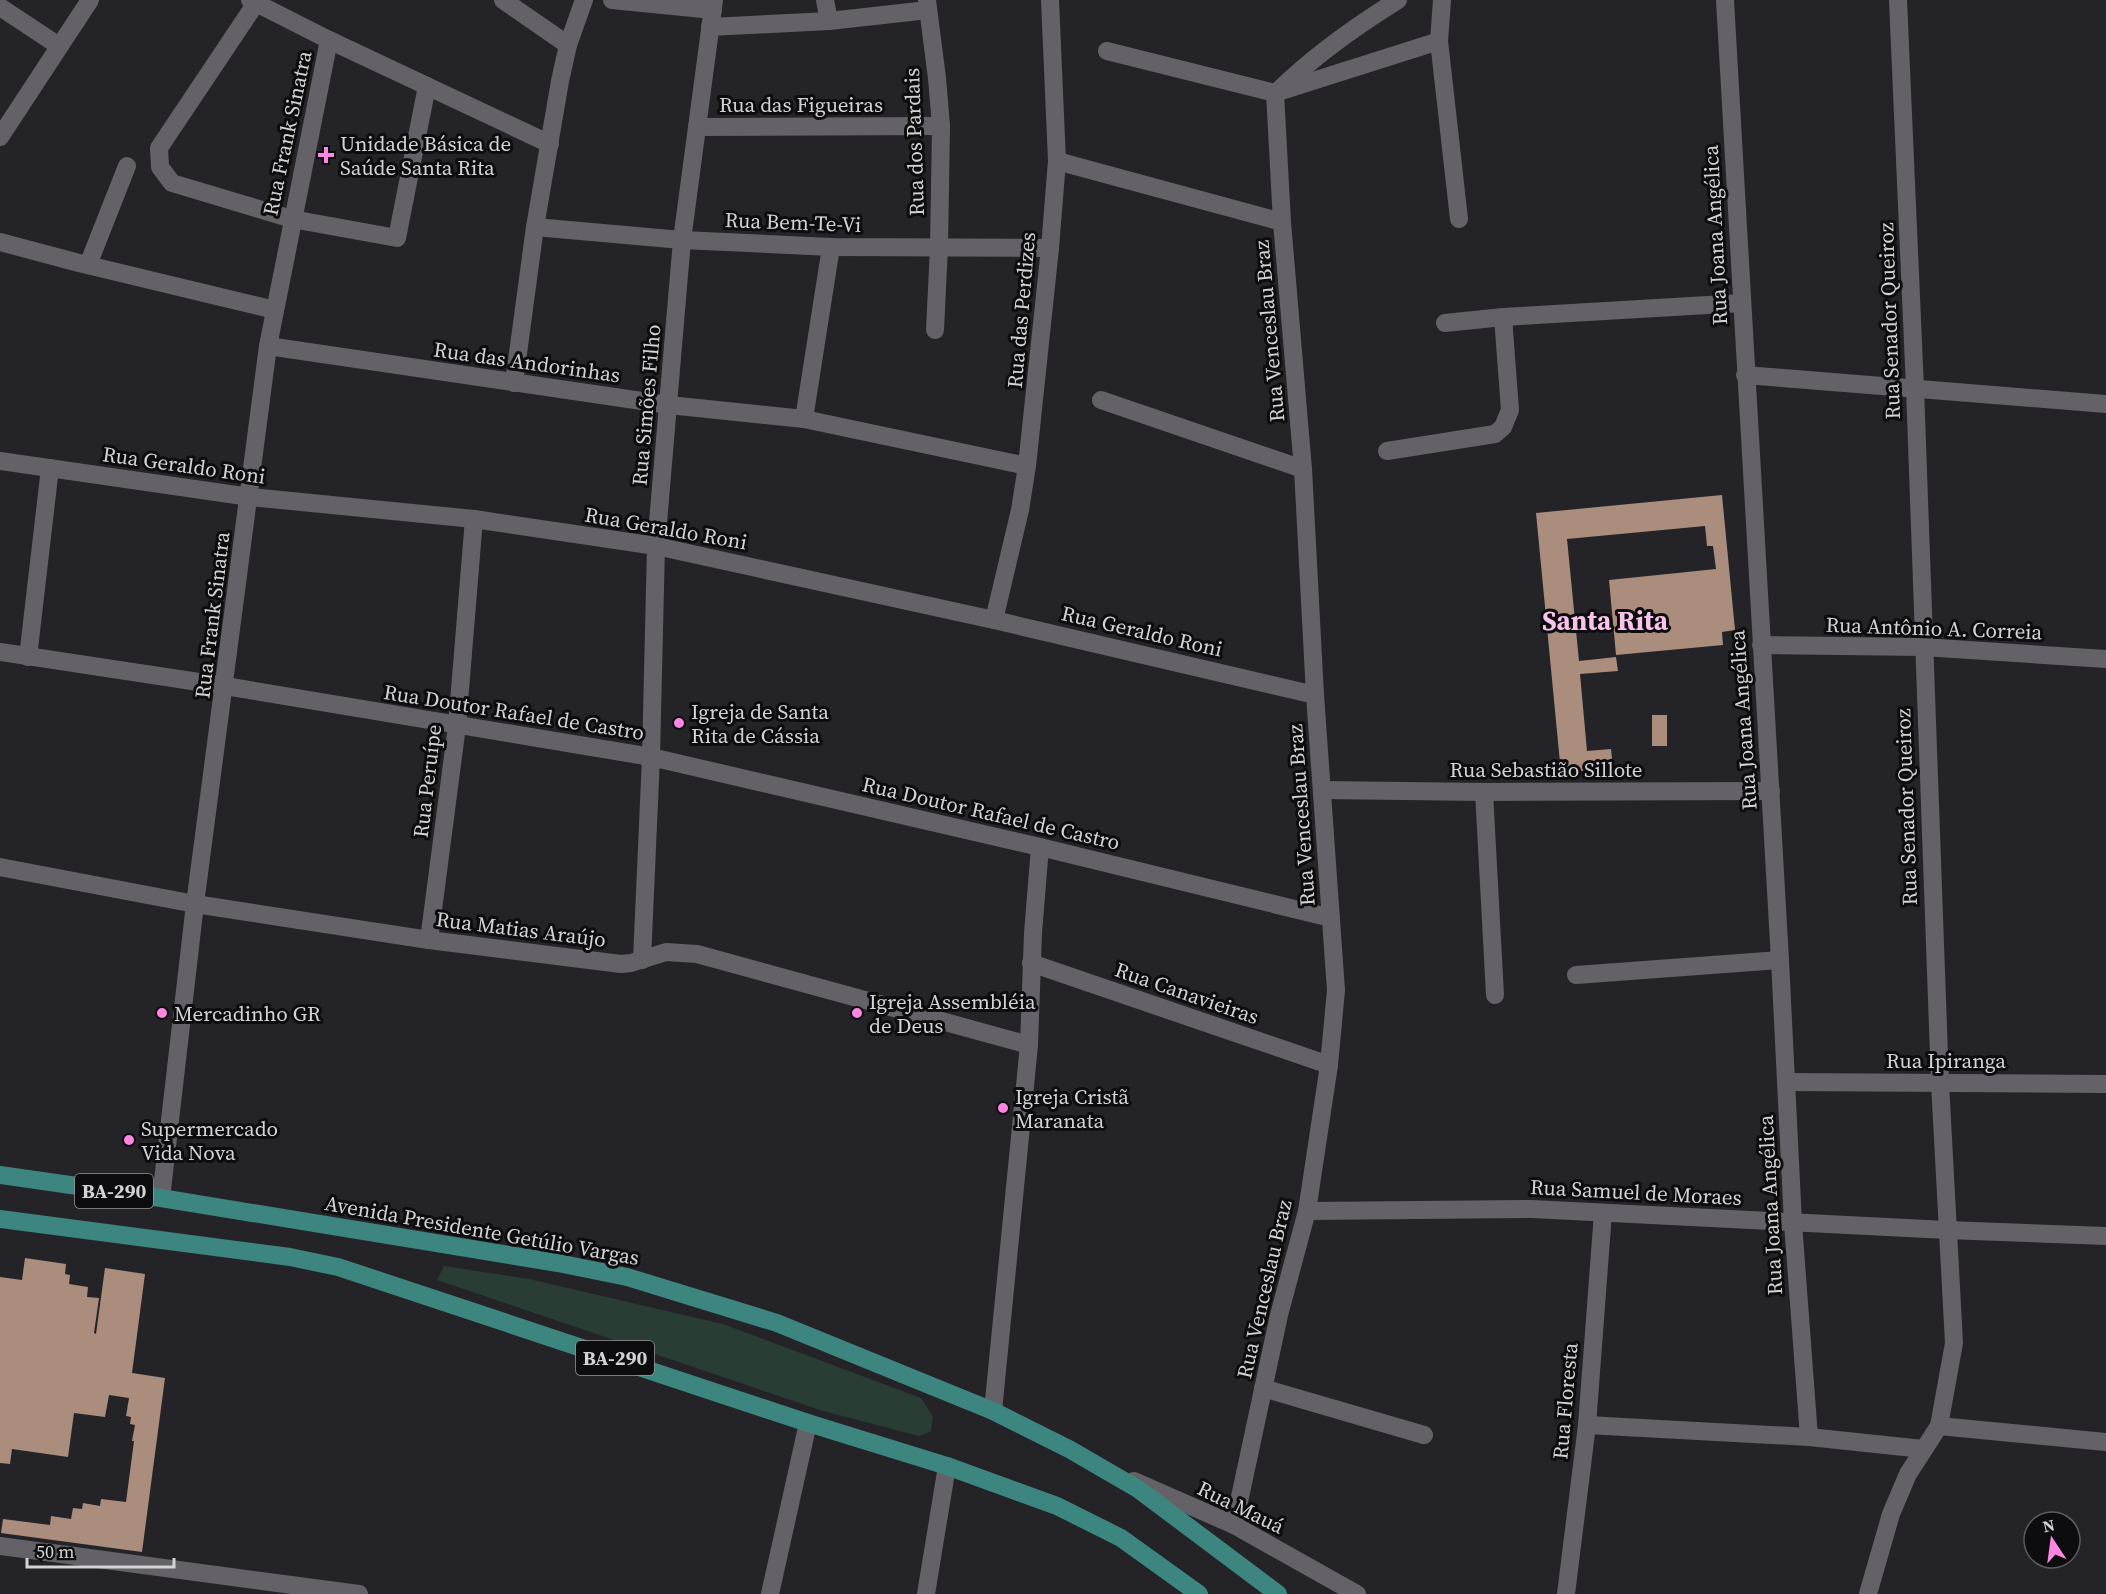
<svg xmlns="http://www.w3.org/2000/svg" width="2106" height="1594" font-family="'Source Serif 4',serif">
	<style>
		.green { fill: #293d34 }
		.building { fill: #ab8d7e }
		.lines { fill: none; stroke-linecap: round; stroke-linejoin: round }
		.minor { stroke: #646268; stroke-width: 18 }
		.major { stroke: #3c867f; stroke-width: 18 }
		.poi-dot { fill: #fe85e0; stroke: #0d0d0f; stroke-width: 2 }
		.labels { text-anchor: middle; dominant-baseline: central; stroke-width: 6; stroke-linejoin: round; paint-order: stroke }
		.shield { fill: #0d0d0f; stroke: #98979a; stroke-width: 1.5 }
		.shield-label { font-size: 20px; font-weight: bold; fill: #d3d2d5 }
		.street-label { font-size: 21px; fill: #d3d2d5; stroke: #0d0d0f }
		.poi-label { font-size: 21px; fill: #d3d2d5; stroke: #0d0d0f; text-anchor: start }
		.district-label { font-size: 27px; font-weight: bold; fill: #fac3ea; stroke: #0d0d0f }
	</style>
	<rect width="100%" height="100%" fill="#242328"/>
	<polygon class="green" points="444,1266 529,1279 723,1324 921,1398 933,1417 931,1431 919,1436 823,1411 437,1280"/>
	<g class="building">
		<polygon points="1722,495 1735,630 1722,632 1723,645 1616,655 1609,580 1716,569 1713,546 1707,546 1705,526 1567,539 1579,661 1616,657 1618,671 1580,674 1587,751 1611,749 1613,768 1561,773 1536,513"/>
		<rect x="1652" y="715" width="15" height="31"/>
		<polygon points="25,1258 66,1264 65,1274 70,1275 69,1284 88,1287 87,1297 99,1298 94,1333 96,1334 105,1268 145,1274 132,1373 165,1378 142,1552 1,1533 3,1519 50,1525 51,1516 71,1519 73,1508 82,1509 83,1503 100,1506 101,1499 126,1502 134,1441 132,1441 135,1425 130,1424 131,1417 126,1416 129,1398 109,1395 105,1417 74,1413 68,1457 12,1449 10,1464 0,1463 0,1277 22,1280"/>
	</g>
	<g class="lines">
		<g class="minor">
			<polyline points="250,0 329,40 550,144"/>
			<polyline points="503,0 568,45"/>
			<polyline points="612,0 713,10"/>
			<polyline points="825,0 829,21"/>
			<polyline points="927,0 937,78 941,126 939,247 935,330"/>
			<polyline points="1442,0 1439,41 1459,219"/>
			<polyline points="1725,0 1780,960 1793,1223 1809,1437"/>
			<polyline points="256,3 159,148 160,167 172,183 292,219 397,238 427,86"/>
			<polyline points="0,7 59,46"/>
			<polyline points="710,27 829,21 928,10"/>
			<polyline points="1107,51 1275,93 1439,41"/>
			<path d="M 1279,90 C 1315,55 1356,26 1398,0"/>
			<polyline points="697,127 941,126"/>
			<polyline points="0,137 90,0"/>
			<polyline points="1057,161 1282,222"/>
			<polyline points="535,227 682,240 831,247 1050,248"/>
			<polyline points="0,242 79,263 275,310"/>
			<polyline points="88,265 127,166"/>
			<polyline points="1445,323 1503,317 1742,303"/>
			<polyline points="268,346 669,405 804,419 1027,466"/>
			<polyline points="1745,375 2106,404"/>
			<polyline points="514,383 535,227 560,81 568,45 584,0"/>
			<polyline points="1101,400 1303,469"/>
			<polyline points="804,419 831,247"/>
			<polyline points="1387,451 1495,434 1503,427 1510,410 1503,317"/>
			<polyline points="0,461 250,497 474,519 656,546 994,620 1315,695"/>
			<polyline points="994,620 1020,510 1027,466 1050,248 1057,161 1050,0"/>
			<polyline points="1761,645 1923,647 2106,659"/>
			<polyline points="0,652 225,686 651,757 1040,847 1331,918"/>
			<polyline points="28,657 50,468"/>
			<polyline points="1322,790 1484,792 1771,791"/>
			<polyline points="1484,792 1495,995"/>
			<polyline points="0,867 195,904 429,940 621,964 631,963 666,952 697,954 1029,1045"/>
			<polyline points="429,940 457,726 474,519"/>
			<polyline points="642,960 651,757 656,546 682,240 714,0"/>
			<polyline points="1031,963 1329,1065"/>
			<polyline points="1576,975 1780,960"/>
			<polyline points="1786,1082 2106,1084"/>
			<polyline points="161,1198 195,904 268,346 329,40"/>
			<polyline points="1307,1211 1532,1209 1947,1230 2106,1236"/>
			<polyline points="1263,1388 1424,1435"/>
			<polyline points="993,1411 1029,1045 1033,933 1040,847"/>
			<polyline points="1587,1425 1809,1437 1923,1449"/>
			<polyline points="1939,1426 2106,1442"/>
			<polyline points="1134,1481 1234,1525 1357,1594"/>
			<polyline points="1234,1525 1279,1315 1307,1211 1329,1065 1336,990 1315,695 1303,469 1282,222 1275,93"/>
			<polyline points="0,1546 359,1594"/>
			<polyline points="770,1594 808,1423"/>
			<polyline points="926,1594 947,1466"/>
			<polyline points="1566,1594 1587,1425 1603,1213"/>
			<polyline points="1868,1594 1891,1514 1908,1474 1939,1426 1954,1343 1940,1083 1915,388 1898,0"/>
		</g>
		<g class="major">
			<polyline points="0,1175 161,1198 558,1263 627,1277 777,1323 993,1411 1069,1449 1138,1489 1278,1594"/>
			<polyline points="0,1219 290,1257 338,1267 808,1423 947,1466 1057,1506 1121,1538 1199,1594"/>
		</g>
	</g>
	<g class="poi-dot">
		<path d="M323 146h6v6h6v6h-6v6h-6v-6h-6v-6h6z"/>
		<circle cx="679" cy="723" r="6"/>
		<circle cx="162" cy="1013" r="6"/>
		<circle cx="857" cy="1013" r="6"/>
		<circle cx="1003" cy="1108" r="6"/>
		<circle cx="129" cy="1140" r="6"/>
	</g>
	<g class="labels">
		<g class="shield">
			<rect x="75" y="1174" width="78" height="34" rx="4.5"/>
			<rect x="576" y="1341" width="78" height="34" rx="4.5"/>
		</g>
		<g class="shield-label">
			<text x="114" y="1191">BA-290</text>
			<text x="615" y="1358">BA-290</text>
		</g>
		<g class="street-label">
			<text x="801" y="104">Rua das Figueiras</text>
			<text transform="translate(287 133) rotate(-78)">Rua Frank Sinatra</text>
			<text transform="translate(914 142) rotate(-92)">Rua dos Pardais</text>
			<text transform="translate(793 222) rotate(2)">Rua Bem-Te-Vi</text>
			<text transform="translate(1715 235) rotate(-93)">Rua Joana Angélica</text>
			<text transform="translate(1021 310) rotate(-85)">Rua das Perdizes</text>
			<text transform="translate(1889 321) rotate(-92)">Rua Senador Queiroz</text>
			<text transform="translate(1269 331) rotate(-95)">Rua Venceslau Braz</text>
			<text transform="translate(527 362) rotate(8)">Rua das Andorinhas</text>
			<text transform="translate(646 405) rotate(-85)">Rua Simões Filho</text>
			<text transform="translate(184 465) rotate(8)">Rua Geraldo Roni</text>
			<text transform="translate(666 528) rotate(10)">Rua Geraldo Roni</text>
			<text transform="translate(212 615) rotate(-83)">Rua Frank Sinatra</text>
			<text transform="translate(1934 628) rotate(2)">Rua Antônio A. Correia</text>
			<text transform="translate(1142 631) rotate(13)">Rua Geraldo Roni</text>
			<text transform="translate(514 712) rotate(9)">Rua Doutor Rafael de Castro</text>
			<text transform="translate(1743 720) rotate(-94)">Rua Joana Angélica</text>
			<text x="1546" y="769">Rua Sebastião Sillote</text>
			<text transform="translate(427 781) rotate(-83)">Rua Peruípe</text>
			<text transform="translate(1906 807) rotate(-92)">Rua Senador Queiroz</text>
			<text transform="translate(991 813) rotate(13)">Rua Doutor Rafael de Castro</text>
			<text transform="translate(1301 815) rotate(-94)">Rua Venceslau Braz</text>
			<text transform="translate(521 929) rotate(7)">Rua Matias Araújo</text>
			<text transform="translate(1187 993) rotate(19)">Rua Canavieiras</text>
			<text x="1946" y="1060">Rua Ipiranga</text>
			<text transform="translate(1636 1192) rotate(3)">Rua Samuel de Moraes</text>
			<text transform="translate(1770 1205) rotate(-93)">Rua Joana Angélica</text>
			<text transform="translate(482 1230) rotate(10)">Avenida Presidente Getúlio Vargas</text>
			<text transform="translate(1264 1289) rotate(-77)">Rua Venceslau Braz</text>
			<text transform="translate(1565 1401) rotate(-85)">Rua Floresta</text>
			<text transform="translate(1241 1507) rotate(26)">Rua Mauá</text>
		</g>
		<g class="poi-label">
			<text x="340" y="143">Unidade Básica de<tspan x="340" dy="24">Saúde Santa Rita</tspan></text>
			<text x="691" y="711">Igreja de Santa<tspan x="691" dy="24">Rita de Cássia</tspan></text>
			<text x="869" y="1001">Igreja Assembléia<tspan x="869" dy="24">de Deus</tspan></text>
			<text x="174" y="1013">Mercadinho GR</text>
			<text x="1015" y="1096">Igreja Cristã<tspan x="1015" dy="24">Maranata</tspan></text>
			<text x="141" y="1128">Supermercado<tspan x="141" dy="24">Vida Nova</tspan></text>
		</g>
		<g class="district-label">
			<text x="1605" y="620">Santa Rita</text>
		</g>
	</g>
	<g transform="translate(2052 1540) rotate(347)"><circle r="28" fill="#0d0d0f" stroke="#5c5c5e" stroke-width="1.5"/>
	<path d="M0-4.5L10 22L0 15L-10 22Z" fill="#fe85e0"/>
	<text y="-9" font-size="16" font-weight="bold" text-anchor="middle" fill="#d3d2d5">N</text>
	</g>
	<path d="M27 1558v9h147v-9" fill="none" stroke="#d3d2d5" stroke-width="3"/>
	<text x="36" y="1558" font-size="18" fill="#d3d2d5" stroke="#0d0d0f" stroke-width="4.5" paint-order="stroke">50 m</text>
</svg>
